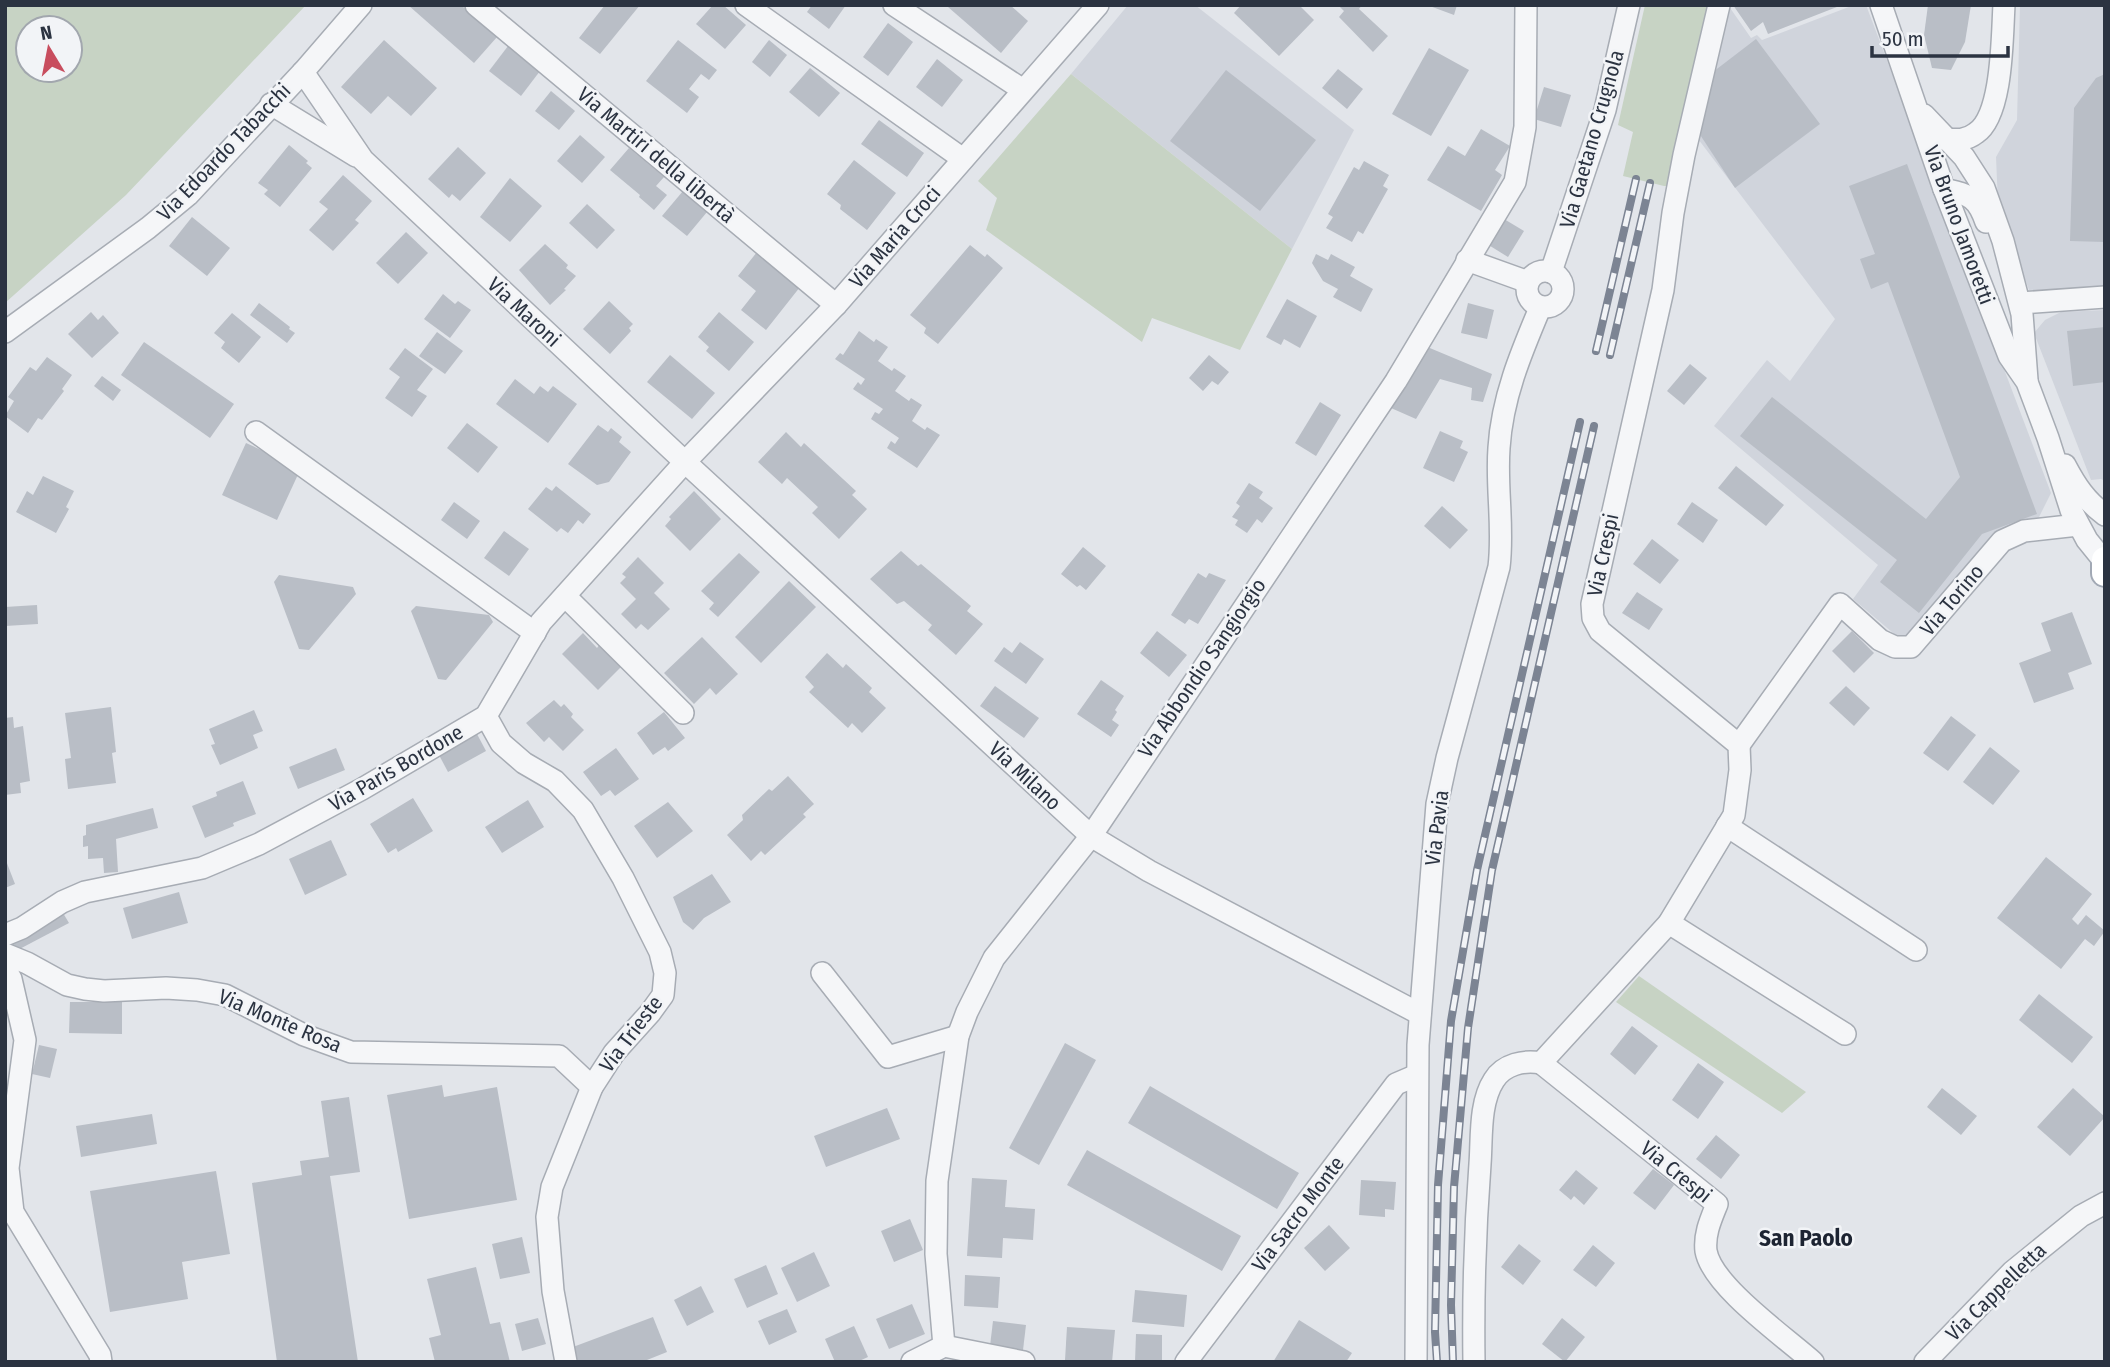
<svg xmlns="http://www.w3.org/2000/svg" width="2110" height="1367" font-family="'Fira Sans Condensed',sans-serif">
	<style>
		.built { fill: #d0d4dc }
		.green { fill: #c7d3c4; fill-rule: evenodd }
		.building { fill: #b9bec6 }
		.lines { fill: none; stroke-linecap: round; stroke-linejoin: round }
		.minor-casing { stroke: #a7acb4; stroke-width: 24 }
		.major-casing { stroke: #a2a9b5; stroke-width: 30 }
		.minor { stroke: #f5f6f8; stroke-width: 21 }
		.major { stroke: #fff; stroke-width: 26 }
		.rail-casing { stroke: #7c8493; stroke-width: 8 }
		.rail { stroke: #f2f4f7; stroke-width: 5; stroke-dasharray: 16; stroke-linecap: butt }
		.labels { text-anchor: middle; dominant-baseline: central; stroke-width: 5; stroke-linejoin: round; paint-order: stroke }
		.street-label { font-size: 21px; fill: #2b3341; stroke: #f2f4f7 }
		.neighbourhood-label { font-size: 23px; font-weight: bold; fill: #1d2432; stroke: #f2f4f7 }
	</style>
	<rect width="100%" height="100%" fill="#e2e5ea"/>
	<g class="built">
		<polygon points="1128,5 1195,5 1354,130 1292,249 1071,74"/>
		<polygon points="1728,5 1751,38 1757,35 1762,40 1854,5 1866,5 2051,493 2037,521 1911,639 1899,638 1853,599 1878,565 1714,426 1767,360 1790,381 1835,319 1692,131"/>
		<polygon points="2020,5 2105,5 2105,288 2029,290 1998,204 1996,157 2017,120"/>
		<polygon points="2105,310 2105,481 2101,479 2091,480 2034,333 2045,320 2061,312"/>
	</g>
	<g class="green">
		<path d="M 5,5 L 306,5 L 126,195 L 5,303 ZM 28,28 L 70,28 L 70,70 L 28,70 Z"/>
		<polygon points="1645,5 1709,5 1670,186 1664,186 1623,176 1633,132 1618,125"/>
		<polygon points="1071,74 1292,249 1240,350 1152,318 1142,342 986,230 997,198 978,181"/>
		<polygon points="1639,976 1806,1092 1782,1113 1616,1002"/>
	</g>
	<g class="building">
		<polygon points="408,5 461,5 497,37 474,63"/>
		<polygon points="605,5 640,5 600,54 579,38"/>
		<polygon points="713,5 723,5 746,25 725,49 696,24"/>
		<polygon points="812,5 846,5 829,29 807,12"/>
		<polygon points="949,5 1010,5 1028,21 1001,53 948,7"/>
		<polygon points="1241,5 1299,5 1314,20 1279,56 1234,13"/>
		<polygon points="1338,5 1362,5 1359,9 1388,36 1373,52 1339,17 1344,11"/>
		<polygon points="1427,5 1457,5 1454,15"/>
		<polygon points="1733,5 1773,7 1842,5 1768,34 1763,22 1751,31"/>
		<polygon points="1928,5 1971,5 1965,42 1951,70 1932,68 1924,35"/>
		<polygon points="888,23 913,42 888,76 863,57"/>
		<polygon points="1756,39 1820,124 1735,188 1695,127 1709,75"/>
		<polygon points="384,40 437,88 411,116 388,96 371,114 341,87"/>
		<polygon points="678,40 717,70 709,80 701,74 689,89 699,97 687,113 646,81"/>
		<polygon points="769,40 787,55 770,77 752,62"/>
		<polygon points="508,46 540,71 521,96 489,71"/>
		<polygon points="1429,48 1469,70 1431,136 1392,114"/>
		<polygon points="937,59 963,80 942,107 916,87"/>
		<polygon points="810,68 840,93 819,117 789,92"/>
		<polygon points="1338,69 1363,89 1347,109 1322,88"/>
		<polygon points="1226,70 1316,140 1260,211 1170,141"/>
		<polygon points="2105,74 2105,242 2070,241 2074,108 2096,78"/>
		<polygon points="1544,87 1571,95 1561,127 1534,119"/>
		<polygon points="551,91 575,111 559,130 535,111"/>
		<polygon points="879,120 924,153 907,177 861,144"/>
		<polygon points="1481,129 1510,146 1495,170 1502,175 1481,211 1427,180 1448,146 1465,156"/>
		<polygon points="580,135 605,157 582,183 557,161"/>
		<polygon points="289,145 308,161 306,163 312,168 280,207 264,194 268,190 258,183"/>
		<polygon points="458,147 486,173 460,201 452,194 449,198 428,179"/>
		<polygon points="629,148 664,177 656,186 667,195 654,210 639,197 640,195 610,170"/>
		<polygon points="854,160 896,193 867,230 840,209 841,205 827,194"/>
		<polygon points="1364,161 1389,175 1383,186 1388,189 1363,234 1358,231 1352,242 1326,228 1333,217 1328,214 1354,167 1359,170"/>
		<polygon points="1907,164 2037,514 1982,534 1919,613 1880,582 1897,560 1740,436 1772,397 1926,519 1960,477 1888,282 1871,289 1860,259 1875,254 1849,186"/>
		<polygon points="343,175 372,201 355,220 359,223 333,251 309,230 328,209 319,202"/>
		<polygon points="510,178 542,206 510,242 480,217"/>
		<polygon points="683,191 707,212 687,236 662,216"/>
		<polygon points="587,204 615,230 597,249 569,223"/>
		<polygon points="192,217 230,248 207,276 169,246"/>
		<polygon points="1504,219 1524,231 1508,257 1487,244"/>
		<polygon points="406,232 428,253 398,284 376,263"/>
		<polygon points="545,244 568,265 566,268 576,276 564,289 566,290 550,305 519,270"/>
		<polygon points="970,245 985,257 987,254 1003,268 938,344 924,333 926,328 910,315"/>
		<polygon points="757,252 800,287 766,330 741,310 756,291 738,276"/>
		<polygon points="1316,254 1328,260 1331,254 1355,267 1350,276 1373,289 1361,312 1333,297 1338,289 1323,281 1312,263"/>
		<polygon points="443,294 455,304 458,301 471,310 450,338 424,319"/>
		<polygon points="1287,299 1317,316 1300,348 1284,339 1281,345 1266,337"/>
		<polygon points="609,301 633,324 629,328 631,331 610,354 583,329"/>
		<polygon points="259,303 290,327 289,329 295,333 287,343 250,315"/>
		<polygon points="1468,303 1494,310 1487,339 1461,333"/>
		<polygon points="91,312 98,320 103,315 119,333 92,358 68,334"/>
		<polygon points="719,312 754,342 729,371 706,351 709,347 698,337"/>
		<polygon points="232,313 261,337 239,363 221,348 225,342 214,333"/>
		<polygon points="2105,327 2105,382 2073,386 2067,331"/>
		<polygon points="859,331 874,342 876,339 888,347 878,361 892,371 894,368 906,376 895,391 909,401 911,398 922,405 912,421 925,430 927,427 940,435 917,468 887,448 891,441 895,444 899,438 871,419 875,412 879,414 883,409 853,389 858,382 861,385 865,379 835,359 840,353 843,355"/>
		<polygon points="437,332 463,351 445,374 419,356"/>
		<polygon points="144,342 234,404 210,438 121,375"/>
		<polygon points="1425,346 1492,374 1483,402 1471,400 1472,388 1440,379 1416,419 1391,408"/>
		<polygon points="405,348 433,369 417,390 427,396 412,417 385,398 400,377 389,369"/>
		<polygon points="670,355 715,393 692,419 647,382"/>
		<polygon points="1209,355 1229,372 1218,385 1212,381 1203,391 1189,378"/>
		<polygon points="47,357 72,375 62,389 64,391 42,420 38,418 28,433 5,416 14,401 8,397 30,367 36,371"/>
		<polygon points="1690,364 1707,378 1684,405 1667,391"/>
		<polygon points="102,376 121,390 113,401 94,386"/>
		<polygon points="515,379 534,394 540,386 548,392 553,386 577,404 548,443 496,404"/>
		<polygon points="1320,402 1341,415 1316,456 1295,443"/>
		<polygon points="467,423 498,447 478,473 447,448"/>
		<polygon points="598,425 608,432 611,428 622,437 619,442 631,452 609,482 597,485 568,464"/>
		<polygon points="1440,431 1463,441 1460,448 1468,452 1454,482 1423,468"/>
		<polygon points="786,432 801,447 804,443 856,491 852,495 867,509 839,539 812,513 818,507 787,478 782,484 758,462"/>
		<polygon points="246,443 301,468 277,520 222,495"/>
		<polygon points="1736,466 1784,505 1766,526 1718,488"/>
		<polygon points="43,476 74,491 66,507 69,509 56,533 16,512 27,491 33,495"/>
		<polygon points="1249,483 1263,492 1259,498 1273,508 1262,523 1257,519 1247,533 1235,525 1238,520 1232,517 1240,506 1236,503"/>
		<polygon points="556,486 591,514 583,524 578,520 568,533 561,528 557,532 528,509 546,487 552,491"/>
		<polygon points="694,491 721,519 690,551 665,526 671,519 669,517"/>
		<polygon points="454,502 480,521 467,539 441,520"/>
		<polygon points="1692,502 1718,520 1703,543 1677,524"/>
		<polygon points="1442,506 1468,530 1450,549 1424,526"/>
		<polygon points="504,531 529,549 509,576 484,558"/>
		<polygon points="1652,539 1679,560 1660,584 1633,564"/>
		<polygon points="1083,547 1106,566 1086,590 1080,585 1077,587 1061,574"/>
		<polygon points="901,551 918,566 921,564 971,606 967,611 983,624 956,655 928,630 932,625 904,601 897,604 870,579"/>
		<polygon points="739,553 760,572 718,617 709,609 714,603 701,591"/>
		<polygon points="638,557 664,583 654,593 670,609 648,630 641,624 636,629 621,614 636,599 620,583 626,577 622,574"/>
		<polygon points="1198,573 1206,578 1209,573 1226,580 1198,624 1189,619 1185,624 1171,615"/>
		<polygon points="279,575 353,587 356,594 309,650 299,649 274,582"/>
		<polygon points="789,581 816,607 761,663 735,637"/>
		<polygon points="1637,592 1663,609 1649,630 1622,613"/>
		<polygon points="37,605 38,624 5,626 5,607"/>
		<polygon points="416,606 489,615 493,622 446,680 438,679 411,611"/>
		<polygon points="2072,612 2092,664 2068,673 2074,689 2034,703 2019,663 2051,651 2041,623"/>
		<polygon points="1157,631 1187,655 1169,677 1140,653"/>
		<polygon points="1852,631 1874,653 1854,673 1832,651"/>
		<polygon points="583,633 597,648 600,644 622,666 598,690 562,654"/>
		<polygon points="702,637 738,674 716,695 710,688 694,704 664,673"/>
		<polygon points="1020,642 1044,659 1026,684 994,661 1004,647 1012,653"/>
		<polygon points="827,653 843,668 846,664 872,688 869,692 886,708 862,733 852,723 848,728 809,692 814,687 805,677"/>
		<polygon points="1101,680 1124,696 1115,710 1117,712 1112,720 1119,725 1111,737 1077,714"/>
		<polygon points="995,686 1039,718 1024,738 980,706"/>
		<polygon points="1846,686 1870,708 1854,726 1829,703"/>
		<polygon points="554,700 561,707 564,704 573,714 571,717 584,730 563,751 549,737 544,742 526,723"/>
		<polygon points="111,707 116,752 112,753 116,783 68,789 65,759 71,758 65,713"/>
		<polygon points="254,710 263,731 253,735 258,748 220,765 211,745 215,744 209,729"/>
		<polygon points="664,712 685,738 668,751 665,747 653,755 637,733"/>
		<polygon points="1951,716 1976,735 1948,771 1923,753"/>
		<polygon points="13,717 14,728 23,726 30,781 20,783 21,793 5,795 5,718"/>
		<polygon points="477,734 486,751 448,772 439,755"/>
		<polygon points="1990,747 2020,771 1993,805 1963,782"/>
		<polygon points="336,748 345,770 298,789 289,767"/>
		<polygon points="616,748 639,779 615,796 610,790 601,796 583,772"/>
		<polygon points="788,776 814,804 803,814 806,817 765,855 761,851 751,861 727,835 743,820 742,815 769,789 772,791"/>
		<polygon points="243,781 256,814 233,823 234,826 205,838 192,806 217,796 216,792"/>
		<polygon points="413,798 433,831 398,852 396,848 388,853 370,824"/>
		<polygon points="528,800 544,827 502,853 485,827"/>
		<polygon points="668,802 693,831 657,858 634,826"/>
		<polygon points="153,808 158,828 116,839 118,872 104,873 103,858 88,859 88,846 83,847 83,836 86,835 86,825"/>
		<polygon points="331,840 347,875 305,895 289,859"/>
		<polygon points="2046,857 2092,894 2072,919 2078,925 2086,915 2105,931 2094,946 2085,939 2061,969 1997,918"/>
		<polygon points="5,858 15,884 5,888"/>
		<polygon points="712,874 731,902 704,918 693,930 683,922 673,897"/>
		<polygon points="179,892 188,923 132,939 123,908"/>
		<polygon points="60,908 69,923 12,953 5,942"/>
		<polygon points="2039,994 2093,1037 2072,1063 2019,1020"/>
		<polygon points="70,1002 122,1002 122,1034 69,1033"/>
		<polygon points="1632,1026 1658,1046 1635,1075 1610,1054"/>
		<polygon points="1065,1043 1096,1060 1039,1165 1009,1148"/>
		<polygon points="39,1045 57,1049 50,1078 32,1074"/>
		<polygon points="1698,1063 1724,1082 1698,1119 1672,1100"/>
		<polygon points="442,1085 444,1097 497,1087 517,1200 409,1219 387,1095"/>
		<polygon points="1150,1086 1299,1173 1277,1209 1128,1123"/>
		<polygon points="1942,1088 1977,1116 1961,1135 1927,1107"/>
		<polygon points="2073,1088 2105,1117 2070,1156 2037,1127"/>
		<polygon points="349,1097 360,1172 330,1176 358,1362 277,1362 252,1183 302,1175 300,1161 329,1157 321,1101"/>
		<polygon points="887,1108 900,1139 826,1167 814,1136"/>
		<polygon points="152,1114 157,1144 81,1157 76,1126"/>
		<polygon points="1716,1135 1740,1155 1721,1179 1696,1159"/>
		<polygon points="1087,1150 1241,1236 1222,1271 1067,1185"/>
		<polygon points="1653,1169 1674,1185 1655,1210 1633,1193"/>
		<polygon points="1576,1170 1598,1188 1584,1205 1574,1196 1571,1200 1559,1190"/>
		<polygon points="216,1171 230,1254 182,1262 188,1299 110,1312 90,1191"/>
		<polygon points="972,1178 1007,1180 1005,1207 1035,1209 1033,1240 1003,1238 1002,1258 967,1256"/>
		<polygon points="1361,1180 1396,1182 1394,1210 1385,1209 1385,1217 1359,1215"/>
		<polygon points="910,1219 923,1250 894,1262 881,1231"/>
		<polygon points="1329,1225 1350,1248 1325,1271 1304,1248"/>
		<polygon points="522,1237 530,1273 500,1279 492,1244"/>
		<polygon points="1519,1244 1541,1261 1523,1285 1501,1267"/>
		<polygon points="1593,1245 1615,1263 1596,1287 1573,1270"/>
		<polygon points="814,1252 830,1286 797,1302 781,1268"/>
		<polygon points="766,1265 778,1294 747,1308 734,1279"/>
		<polygon points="476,1267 490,1324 500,1322 510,1362 435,1362 429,1338 441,1335 427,1279"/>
		<polygon points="965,1275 1000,1277 998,1308 964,1306"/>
		<polygon points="701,1286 714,1312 687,1326 674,1300"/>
		<polygon points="1135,1290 1187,1295 1184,1327 1132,1322"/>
		<polygon points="912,1304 925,1334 889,1349 876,1319"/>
		<polygon points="787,1309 797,1332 769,1345 758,1321"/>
		<polygon points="653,1317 667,1352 642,1362 578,1362 573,1347"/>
		<polygon points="538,1318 546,1344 522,1351 515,1324"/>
		<polygon points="1562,1318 1585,1337 1565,1362 1542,1344"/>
		<polygon points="1299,1320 1352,1353 1346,1362 1273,1362"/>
		<polygon points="993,1321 1026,1325 1023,1350 990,1346"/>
		<polygon points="854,1326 868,1357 857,1362 835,1362 825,1339"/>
		<polygon points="1067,1327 1115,1330 1112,1362 1065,1360"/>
		<polygon points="1136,1334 1162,1335 1162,1362 1135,1362"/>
	</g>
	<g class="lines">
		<defs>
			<g id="minor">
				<polyline points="476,5 836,305"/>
				<polyline points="746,5 963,159"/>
				<polyline points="894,5 1023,90"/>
				<path d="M 1719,5 L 1684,155 L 1673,213 L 1663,290 L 1592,604 L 1593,618 L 1600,631 L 1739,745 L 1740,770 L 1734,815 L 1669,923 L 1541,1063 L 1717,1204 C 1711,1219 1704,1234 1706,1251 C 1712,1286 1785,1337 1813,1362"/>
				<polyline points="1881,5 1944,189 2009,356 2027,382 2048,438 2071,510 2087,540 2104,561"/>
				<polyline points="303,72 363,160 685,462 1091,836 1149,871 1420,1014"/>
				<polyline points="271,104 356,156"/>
				<polyline points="1924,115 1964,157 1984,188 2003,241 2022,314 2027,380"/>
				<path d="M 1944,139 C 1956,140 1966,141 1976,133 C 2003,115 2002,36 2004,5"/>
				<path d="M 1944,189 C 1969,195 1977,196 1986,222"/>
				<polyline points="1467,260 1528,282"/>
				<circle cx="1545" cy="289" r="18"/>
				<polyline points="1551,272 1605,110 1629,5"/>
				<polyline points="2020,303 2105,297"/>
				<polyline points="5,332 148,228 188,195 303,72 361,5"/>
				<polyline points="256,432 535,633"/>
				<path d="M 2065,465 C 2076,486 2086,501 2105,515"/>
				<polyline points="565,596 683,713"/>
				<polyline points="486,716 501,743 524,763 555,781 583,810 623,878 660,952 665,973 663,995 650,1013 614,1053 592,1087 552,1187 547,1217 553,1291 566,1362"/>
				<polyline points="1739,745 1840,604 1880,640 1895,647 1911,647 2002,541 2024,531 2078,525"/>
				<polyline points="1727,826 1916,950"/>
				<polyline points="1669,923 1845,1034"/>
				<polyline points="5,935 22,928 62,902 85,892 202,868 259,844 362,789 486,716 541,622 685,462 836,305 1098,5"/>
				<polyline points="5,954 27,963 67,985 85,989 104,991 166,988 197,990 225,995 304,1035 351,1052 559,1056 592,1087"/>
				<polyline points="5,968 11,979 25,1040 8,1168 13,1212 100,1355 101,1362"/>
				<polyline points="822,973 888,1057 958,1036"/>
				<polyline points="944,1346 936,1254 937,1181 958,1036 967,1012 994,958 1091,836 1396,381 1515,182 1525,127 1526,5"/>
				<polyline points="912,1362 944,1346 1024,1362"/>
				<polyline points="1186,1362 1396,1084 1417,1075"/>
				<path d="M 1416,1362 L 1418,1045 L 1437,804 L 1447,758 L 1499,567 C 1504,527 1496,488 1499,448 C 1502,398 1521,353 1540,308"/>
				<path d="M 1474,1362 C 1473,1295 1475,1230 1480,1164 C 1482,1138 1479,1103 1494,1080 C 1504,1064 1524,1060 1541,1063"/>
				<polyline points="1925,1362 2012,1272 2081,1216 2105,1203"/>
			</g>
			<polyline id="major" points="2105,560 2105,573"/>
		</defs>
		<use href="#minor" class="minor-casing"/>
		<use href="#major" class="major-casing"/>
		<use href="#minor" class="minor"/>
		<use href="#major" class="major"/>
		<defs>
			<g id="rail">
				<polyline points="1596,351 1636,179"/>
				<polyline points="1610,355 1650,183"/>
				<polyline points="1437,1362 1435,1332 1438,1185 1451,1021 1477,870 1580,422"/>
				<polyline points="1453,1362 1451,1305 1454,1187 1468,1028 1492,870 1594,426"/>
			</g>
		</defs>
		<use href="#rail" class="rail-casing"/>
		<use href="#rail" class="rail"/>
	</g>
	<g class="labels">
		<g class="street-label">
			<text transform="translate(1592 139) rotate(-74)">Via Gaetano Crugnola</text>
			<text transform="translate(224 152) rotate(-46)">Via Edoardo Tabacchi</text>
			<text transform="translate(656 155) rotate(40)">Via Martiri della libertà</text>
			<text transform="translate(1959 225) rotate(70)">Via Bruno Jamoretti</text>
			<text transform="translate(895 237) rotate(-49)">Via Maria Croci</text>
			<text transform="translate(524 312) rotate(43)">Via Maroni</text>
			<text transform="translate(1603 555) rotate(-78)">Via Crespi</text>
			<text transform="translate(1952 600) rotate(-50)">Via Torino</text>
			<text transform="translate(1202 668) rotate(-56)">Via Abbondio Sangiorgio</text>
			<text transform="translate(396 768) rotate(-30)">Via Paris Bordone</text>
			<text transform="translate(1025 776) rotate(43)">Via Milano</text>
			<text transform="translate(1437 828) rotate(-83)">Via Pavia</text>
			<text transform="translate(280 1021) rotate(23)">Via Monte Rosa</text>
			<text transform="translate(631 1034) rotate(-53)">Via Trieste</text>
			<text transform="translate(1676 1172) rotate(39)">Via Crespi</text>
			<text transform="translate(1298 1214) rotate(-53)">Via Sacro Monte</text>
			<text transform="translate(1996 1292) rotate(-44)">Via Cappelletta</text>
		</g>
		<g class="neighbourhood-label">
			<text x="1806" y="1238">San Paolo</text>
		</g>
	</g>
	<rect width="2110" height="1367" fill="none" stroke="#2b3341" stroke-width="14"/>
	<g transform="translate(49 49) rotate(350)"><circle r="33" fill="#f2f4f7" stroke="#a2a7ae" stroke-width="2"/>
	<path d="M0-5L12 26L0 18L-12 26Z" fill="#c84d5e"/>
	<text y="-10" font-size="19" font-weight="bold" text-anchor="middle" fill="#2b3341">N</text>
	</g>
	<path d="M1872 46v10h136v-10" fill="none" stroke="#2b3341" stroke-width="3.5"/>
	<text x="1882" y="46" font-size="21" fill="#2b3341" stroke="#f2f4f7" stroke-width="5" paint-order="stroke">50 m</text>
</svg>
